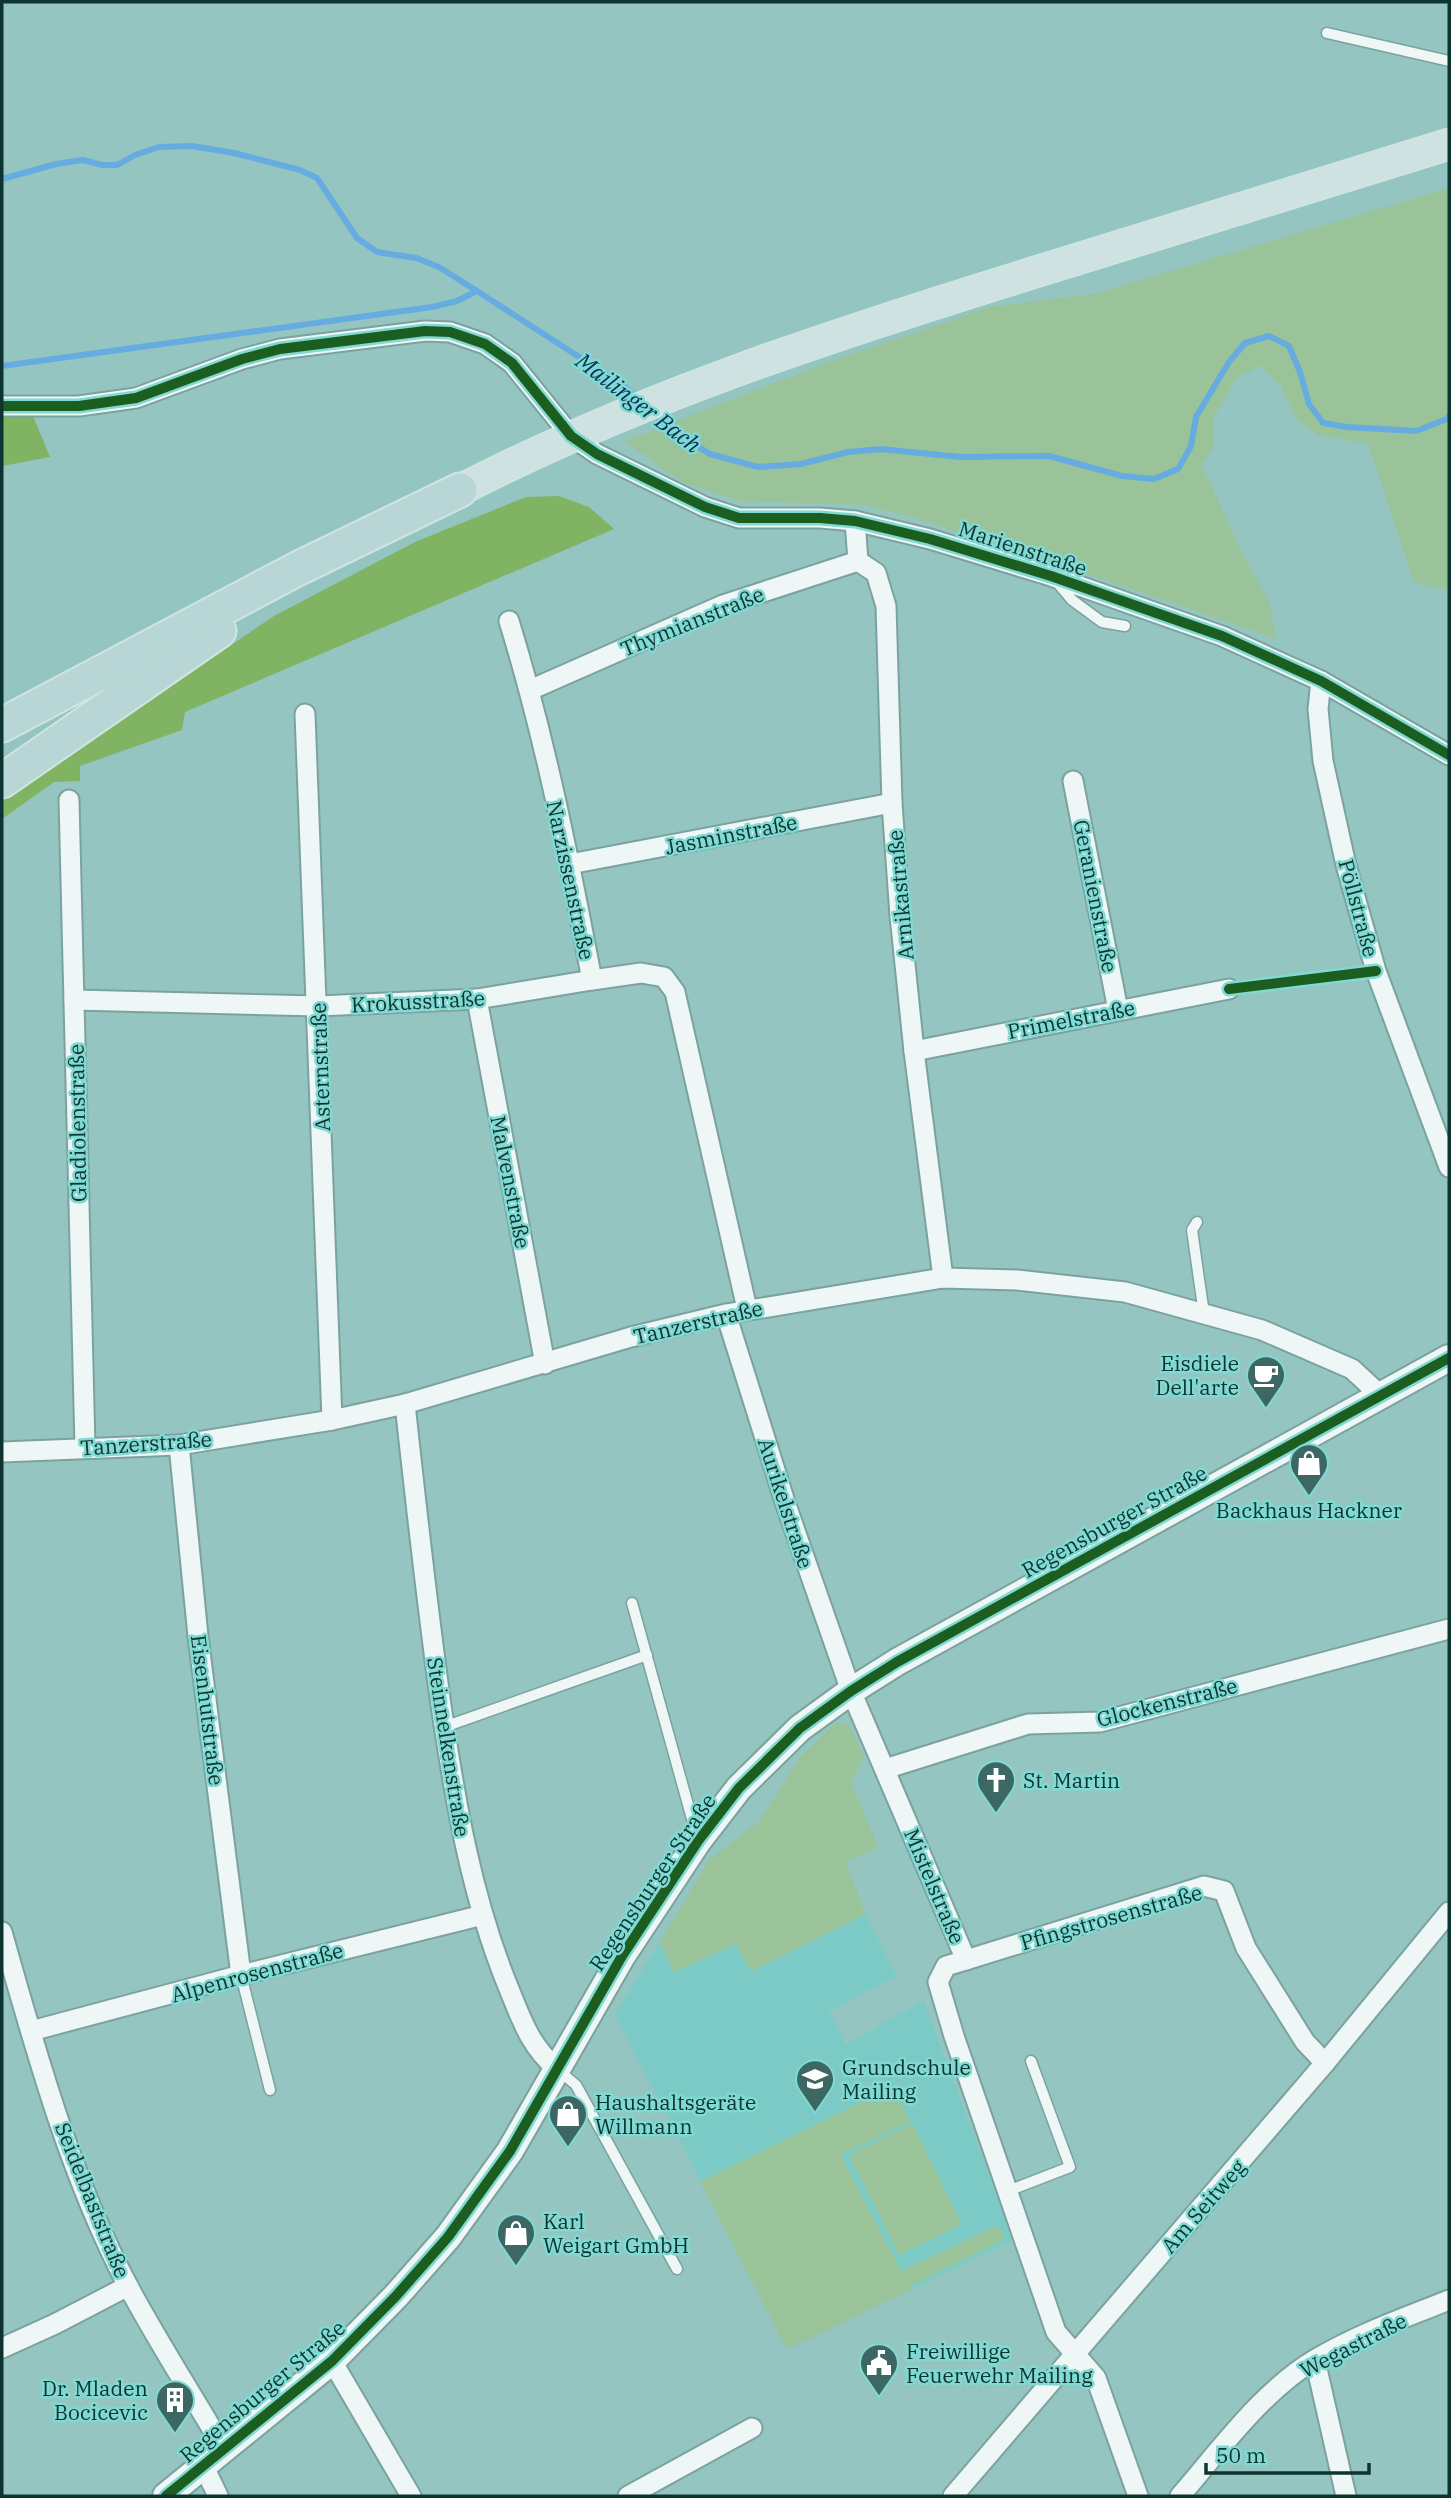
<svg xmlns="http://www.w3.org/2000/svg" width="1451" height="2498" font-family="'IBM Plex Serif',serif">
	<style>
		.built { fill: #7ccac5 }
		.green { fill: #9ac399 }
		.forest { fill: #80b362 }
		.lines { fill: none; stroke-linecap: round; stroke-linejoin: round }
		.stream { stroke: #66ace0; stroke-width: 6 }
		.lane-casing { stroke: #7ba29f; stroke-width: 13 }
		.street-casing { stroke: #7ba29f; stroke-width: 23 }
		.secondary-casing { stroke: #7ba29f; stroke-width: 30 }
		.primary-casing { stroke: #cfe5e3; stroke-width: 33 }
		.highway-casing { stroke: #cfe5e3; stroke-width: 37 }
		.lane { stroke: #eff6f6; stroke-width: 10 }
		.street { stroke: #eff6f6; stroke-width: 19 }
		.secondary { stroke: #eff6f6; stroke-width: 26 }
		.primary { stroke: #cee3e1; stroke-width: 30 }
		.highway { stroke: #b8d6d5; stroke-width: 33 }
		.cycleway-casing { stroke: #80d9d2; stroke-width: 15 }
		.cycleway { stroke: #1b5e20; stroke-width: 10 }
		.labels { text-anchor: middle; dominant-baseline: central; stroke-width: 5; stroke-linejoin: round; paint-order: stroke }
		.street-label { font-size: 21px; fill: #0d3431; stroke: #80d9d2 }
		.poi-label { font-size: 21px; fill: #0d3431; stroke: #80d9d2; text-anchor: start }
		.water-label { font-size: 23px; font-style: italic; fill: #063257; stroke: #80d9d2 }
	</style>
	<rect width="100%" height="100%" fill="#94c5c1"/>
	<polygon class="built" points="865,1914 897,1976 829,2011 846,2044 924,2001 1013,2240 787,2349 615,2014 660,1942 674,1972 736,1944 751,1971"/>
	<g class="green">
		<polygon points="1449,188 1449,591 1414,582 1368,443 1318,435 1296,419 1281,386 1260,365 1235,380 1214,417 1214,446 1202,465 1239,547 1270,604 1276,639 1138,591 918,519 864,505 742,501 684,483 624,441 832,361 990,307 1094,294"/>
		<polygon points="835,1723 849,1724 864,1757 851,1783 878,1847 846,1862 865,1914 751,1971 736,1944 674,1972 660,1942 709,1860 760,1821 799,1758"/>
		<polygon points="897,2094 910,2121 841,2155 901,2271 998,2225 1005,2239 910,2286 911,2290 787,2349 700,2182 871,2097 875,2104"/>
		<polygon points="912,2123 962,2224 899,2255 849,2155"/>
	</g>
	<g class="forest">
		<polygon points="2,416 33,416 50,457 2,466"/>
		<polygon points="559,496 589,507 614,529 185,712 182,730 80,766 80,781 54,782 2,819 2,801 274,616 415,542 526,497"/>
	</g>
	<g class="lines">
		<g class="stream">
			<polyline points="2,179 56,164 83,160 102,165 117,165 135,155 159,147 192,146 234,153 300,170 317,178 357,238 377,252 416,258 439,267 477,291"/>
			<polyline points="2,366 432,307 457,301 477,291 624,386 638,399"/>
			<polyline points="651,411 670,429 710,454 758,467 801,464 848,452 881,449 960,457 1049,456 1122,476 1154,479 1178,469 1191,446 1196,417 1229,362 1245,343 1269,336 1289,346 1300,372 1309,404 1323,423 1347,427 1416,431 1447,419 1449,416"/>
		</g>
		<defs>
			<g id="lane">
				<polyline points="1327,33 1449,61"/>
				<polyline points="1056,581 1072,600 1102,622 1125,626"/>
				<polyline points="1197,1222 1192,1230 1204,1314"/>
				<polyline points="632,1603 697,1837"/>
				<polyline points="444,1727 647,1655"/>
				<polyline points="241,1975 270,2090"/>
				<polyline points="558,2070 576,2085 677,2269"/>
				<polyline points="1008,2191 1070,2167 1031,2061"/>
			</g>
			<g id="street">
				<polyline points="2,406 79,406 136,398 242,359 280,349 425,331 450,332 485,344 512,363 571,436 597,454 705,507 739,518 820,518 855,521 930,539 1051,576 1222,636 1321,681 1449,755"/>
				<polyline points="855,521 858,561 876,573 886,606 892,803 900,916 914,1051 943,1278"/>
				<path d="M 509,621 C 545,738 569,859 592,980 L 641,973 L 664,977 L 675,992 L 747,1309"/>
				<polyline points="1321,681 1318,709 1323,761 1346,865 1376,971 1449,1167"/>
				<polyline points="530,690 723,605 858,561"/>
				<polyline points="305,714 332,1420"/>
				<polyline points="1073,781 1118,1010"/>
				<polyline points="69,800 85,1447"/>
				<polyline points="570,864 892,803"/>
				<polyline points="477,999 545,1364"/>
				<polyline points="74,1000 318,1006 477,999 592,980"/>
				<polyline points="914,1051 1229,989"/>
				<polyline points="726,1314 785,1502 851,1691 966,1960 946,1966 938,1982 954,2036 1056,2332 1096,2378 1138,2496"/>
				<path d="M 405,1404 C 416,1505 427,1605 441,1705 C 455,1800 471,1895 507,1984 C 521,2018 529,2045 557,2069"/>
				<polyline points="179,1445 198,1636 241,1975"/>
				<polyline points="2,1452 179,1445 332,1420 405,1404 631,1337 726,1314 943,1278 1017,1280 1125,1292 1262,1330 1352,1369 1381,1396"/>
				<polyline points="885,1769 1028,1724 1100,1722 1449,1629"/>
				<path d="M 2,1932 C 36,2052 70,2176 128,2286 C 158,2342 193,2396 225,2451"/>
				<polyline points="966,1960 1204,1886 1224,1891 1246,1948 1305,2042 1325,2063"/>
				<polyline points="31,2031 241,1975 483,1915"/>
				<polyline points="2,2348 55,2324 128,2286"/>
				<polyline points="1315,2360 1346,2496"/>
				<polyline points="332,2361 411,2496"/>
				<polyline points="204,2467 218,2496"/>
				<polyline points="628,2496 752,2428"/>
				<polyline points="953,2496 1325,2063 1449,1912"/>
				<path d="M 1180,2496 C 1220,2450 1263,2390 1316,2359 C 1358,2334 1404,2318 1449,2300"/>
			</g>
			<polyline id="secondary" points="166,2496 332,2361 396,2296 448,2237 510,2151 622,1956 698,1841 739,1788 800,1728 851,1691 897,1662 1449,1358"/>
			<path id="primary" d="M 460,490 C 641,397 835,334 1029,274 C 1169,231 1309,187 1449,144"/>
			<g id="highway">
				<polyline points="2,725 299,568 460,490"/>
				<polyline points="2,781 219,631"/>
			</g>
		</defs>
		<use href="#lane" class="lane-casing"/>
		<use href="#street" class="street-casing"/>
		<use href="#secondary" class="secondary-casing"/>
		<use href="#primary" class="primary-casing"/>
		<use href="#highway" class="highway-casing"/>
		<use href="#lane" class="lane"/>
		<use href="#street" class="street"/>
		<use href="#secondary" class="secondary"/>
		<use href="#primary" class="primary"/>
		<use href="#highway" class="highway"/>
		<defs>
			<g id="cycleway">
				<polyline points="2,406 79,406 136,398 242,359 280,349 425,331 450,332 485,344 512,363 571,436 597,454 705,507 739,518 820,518 855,521 930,539 1051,576 1222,636 1321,681 1449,755"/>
				<polyline points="1229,989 1376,971"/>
				<polyline points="166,2496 332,2361 396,2296 448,2237 510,2151 622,1956 698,1841 739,1788 800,1728 851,1691 897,1662 1449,1358"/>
			</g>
		</defs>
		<use href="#cycleway" class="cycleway-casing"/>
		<use href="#cycleway" class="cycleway"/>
	</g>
	<defs>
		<symbol id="cafe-pin" viewBox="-11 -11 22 30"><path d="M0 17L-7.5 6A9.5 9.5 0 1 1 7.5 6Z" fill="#3c6763" stroke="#80d9d2"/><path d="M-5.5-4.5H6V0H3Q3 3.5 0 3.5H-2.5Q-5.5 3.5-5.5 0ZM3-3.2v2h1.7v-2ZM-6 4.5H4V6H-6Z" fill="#fff"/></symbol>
		<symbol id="shop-pin" viewBox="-11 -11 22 30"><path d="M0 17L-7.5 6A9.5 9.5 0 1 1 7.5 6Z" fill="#3c6763" stroke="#80d9d2"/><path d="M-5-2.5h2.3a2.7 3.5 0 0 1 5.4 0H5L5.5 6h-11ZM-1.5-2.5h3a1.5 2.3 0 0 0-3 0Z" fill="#fff"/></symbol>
		<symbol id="church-pin" viewBox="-11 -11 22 30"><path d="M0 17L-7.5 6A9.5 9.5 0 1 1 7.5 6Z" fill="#3c6763" stroke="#80d9d2"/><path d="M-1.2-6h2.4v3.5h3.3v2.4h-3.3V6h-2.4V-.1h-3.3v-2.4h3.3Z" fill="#fff"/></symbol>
		<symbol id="school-pin" viewBox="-11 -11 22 30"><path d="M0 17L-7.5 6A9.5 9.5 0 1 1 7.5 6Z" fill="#3c6763" stroke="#80d9d2"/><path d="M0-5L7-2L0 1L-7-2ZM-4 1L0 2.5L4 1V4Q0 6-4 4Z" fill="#fff"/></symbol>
		<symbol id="civic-pin" viewBox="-11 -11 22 30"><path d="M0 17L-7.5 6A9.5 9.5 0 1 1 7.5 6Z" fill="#3c6763" stroke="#80d9d2"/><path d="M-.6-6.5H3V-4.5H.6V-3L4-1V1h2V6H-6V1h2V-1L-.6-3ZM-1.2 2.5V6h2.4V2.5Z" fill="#fff"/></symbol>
		<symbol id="building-pin" viewBox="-11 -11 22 30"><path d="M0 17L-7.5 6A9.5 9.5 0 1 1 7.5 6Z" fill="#3c6763" stroke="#80d9d2"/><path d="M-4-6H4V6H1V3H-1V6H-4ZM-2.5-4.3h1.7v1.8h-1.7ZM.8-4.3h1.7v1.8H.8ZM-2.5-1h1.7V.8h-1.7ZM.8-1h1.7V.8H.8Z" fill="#fff"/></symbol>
	</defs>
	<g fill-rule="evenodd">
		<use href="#cafe-pin" x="1244" y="1353" width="44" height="60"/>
		<use href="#shop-pin" x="1287" y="1441" width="44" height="60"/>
		<use href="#church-pin" x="974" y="1758" width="44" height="60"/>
		<use href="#school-pin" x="793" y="2057" width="44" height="60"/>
		<use href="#shop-pin" x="546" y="2092" width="44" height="60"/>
		<use href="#shop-pin" x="494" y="2211" width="44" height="60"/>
		<use href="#civic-pin" x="857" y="2341" width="44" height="60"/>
		<use href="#building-pin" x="153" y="2378" width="44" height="60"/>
	</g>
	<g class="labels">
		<g class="street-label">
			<text transform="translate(1023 548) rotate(18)">Marienstraße</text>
			<text transform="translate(692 621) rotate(-22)">Thymianstraße</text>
			<text transform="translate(731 834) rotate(-11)">Jasminstraße</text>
			<text transform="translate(571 880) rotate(78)">Narzissenstraße</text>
			<text transform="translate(900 895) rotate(-95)">Arnikastraße</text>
			<text transform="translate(1096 896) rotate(79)">Geranienstraße</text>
			<text transform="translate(1359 908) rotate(75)">Pöllstraße</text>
			<text transform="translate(418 1001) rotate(-3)">Krokusstraße</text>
			<text transform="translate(1071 1019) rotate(-11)">Primelstraße</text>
			<text transform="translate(320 1067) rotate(-92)">Asternstraße</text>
			<text transform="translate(77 1123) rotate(-91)">Gladiolenstraße</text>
			<text transform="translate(511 1182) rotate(79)">Malvenstraße</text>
			<text transform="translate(698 1322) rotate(-13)">Tanzerstraße</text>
			<text transform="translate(146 1443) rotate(-4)">Tanzerstraße</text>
			<text transform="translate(786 1503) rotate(72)">Aurikelstraße</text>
			<text transform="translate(1114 1521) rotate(-29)">Regensburger Straße</text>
			<text transform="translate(1167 1702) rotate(-14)">Glockenstraße</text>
			<text transform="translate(208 1710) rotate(83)">Eisenhutstraße</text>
			<text transform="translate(449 1747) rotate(81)">Steinnelkenstraße</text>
			<text transform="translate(652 1882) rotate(-56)">Regensburger Straße</text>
			<text transform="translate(935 1886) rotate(67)">Mistelstraße</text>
			<text transform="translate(1111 1917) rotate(-16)">Pfingstrosenstraße</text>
			<text transform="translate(257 1972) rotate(-15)">Alpenrosenstraße</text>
			<text transform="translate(93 2200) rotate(68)">Seidelbaststraße</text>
			<text transform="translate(1203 2206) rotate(-49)">Am Seitweg</text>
			<text transform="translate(1353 2345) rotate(-27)">Wegastraße</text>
			<text transform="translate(262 2391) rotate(-40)">Regensburger Straße</text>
		</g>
		<g class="poi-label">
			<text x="1239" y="1363" text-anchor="end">Eisdiele<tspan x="1239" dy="24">Dell'arte</tspan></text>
			<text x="1309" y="1510" text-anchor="middle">Backhaus Hackner</text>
			<text x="1023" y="1780">St. Martin</text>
			<text x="842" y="2067">Grundschule<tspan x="842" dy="24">Mailing</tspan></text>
			<text x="595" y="2102">Haushaltsgeräte<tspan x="595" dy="24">Willmann</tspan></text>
			<text x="543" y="2221">Karl<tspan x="543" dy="24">Weigart GmbH</tspan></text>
			<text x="906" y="2351">Freiwillige<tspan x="906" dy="24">Feuerwehr Mailing</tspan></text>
			<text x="148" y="2388" text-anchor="end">Dr. Mladen<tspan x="148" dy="24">Bocicevic</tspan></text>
		</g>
		<g class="water-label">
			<text transform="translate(639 402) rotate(37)">Mailinger Bach</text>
		</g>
	</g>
	<rect width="1451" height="2498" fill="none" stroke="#0d3431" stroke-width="7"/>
	<path d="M1206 2463v10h163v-10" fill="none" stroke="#0d3431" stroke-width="3.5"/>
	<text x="1216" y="2463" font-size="21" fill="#0d3431" stroke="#80d9d2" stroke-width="5" paint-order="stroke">50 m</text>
</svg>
